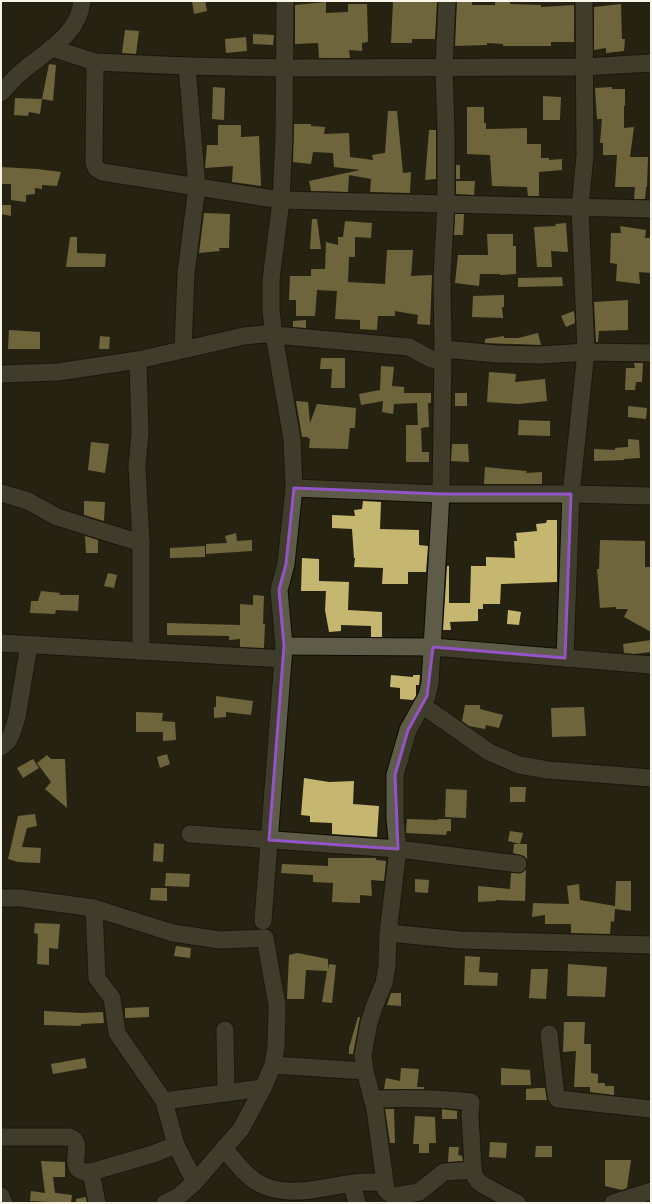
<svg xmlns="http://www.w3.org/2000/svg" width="652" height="1204" font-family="Arial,sans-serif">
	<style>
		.building { fill: #c5b670 }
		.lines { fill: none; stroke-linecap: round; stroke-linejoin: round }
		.minor-casing { stroke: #0f0c01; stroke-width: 19 }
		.minor { stroke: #5f5b49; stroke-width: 17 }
		.marked { fill: none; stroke: #9454c8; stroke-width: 3; stroke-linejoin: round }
	</style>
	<rect width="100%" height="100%" fill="#262212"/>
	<g class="building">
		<polygon points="192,1 205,1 207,11 194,14"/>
		<polygon points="419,1 437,1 435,39 412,39 412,43 391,43 393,2"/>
		<polygon points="457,1 472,1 472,5 495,5 495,1 510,1 510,4 541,5 541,7 574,5 574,42 551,42 551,46 503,46 503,44 487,43 487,45 455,46"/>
		<polygon points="326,2 326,13 348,12 348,4 367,4 368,42 362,43 362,51 349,50 350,58 319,58 318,43 295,44 295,5"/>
		<polygon points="621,4 622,39 625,39 624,51 606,53 606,48 594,50 594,7"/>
		<polygon points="125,30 139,31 136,54 122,53"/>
		<polygon points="253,34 274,35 273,45 253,44"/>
		<polygon points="246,37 247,51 226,53 225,39"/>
		<polygon points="49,64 56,65 53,101 42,99"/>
		<polygon points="213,87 225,88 224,120 212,119"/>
		<polygon points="612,87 612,89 625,89 625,106 624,106 624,128 634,127 630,157 648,157 647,187 646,187 645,199 634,199 635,187 615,187 617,155 603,155 603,143 600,143 602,119 597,119 595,88"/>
		<polygon points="543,96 561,97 560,120 543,120"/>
		<polygon points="15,98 42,99 40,114 29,112 28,116 14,115"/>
		<polygon points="467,107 484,107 484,123 486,123 486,129 527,128 527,144 541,144 541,158 549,158 549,160 562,159 562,170 539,172 539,196 528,196 527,187 492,186 490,155 467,154"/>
		<polygon points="388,111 397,111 403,173 411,172 410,193 370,192 371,179 349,175 348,192 311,191 309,181 360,170 334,167 333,153 313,152 311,164 293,162 294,124 311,124 311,126 325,127 324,134 349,133 350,157 373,160 372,155 385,153"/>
		<polygon points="218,125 241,125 241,137 259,136 261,186 232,182 233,166 205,168 207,145 218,145"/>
		<polygon points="429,130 436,130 436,179 425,180"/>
		<rect x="456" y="165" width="4" height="14"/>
		<polygon points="1,167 37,169 61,172 57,186 42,185 42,189 35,188 35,194 26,195 26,202 11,200 11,184 1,184"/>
		<polygon points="456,181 475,181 474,195 456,194"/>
		<polygon points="1,205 11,205 11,216 1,214"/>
		<polygon points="204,213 230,214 229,248 219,248 220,251 199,253"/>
		<polygon points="455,214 464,214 463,235 454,235"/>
		<polygon points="312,219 317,219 321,249 310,249"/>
		<polygon points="345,221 372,223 371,238 355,237 355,257 349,257 348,282 385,284 387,250 413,250 411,276 432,275 430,325 417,324 418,315 395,311 395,316 378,316 377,330 360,329 360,320 335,319 337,291 317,290 315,316 296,316 296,300 289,300 290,276 311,276 311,269 325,269 326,242 338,245 338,237 343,237"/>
		<polygon points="566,223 568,252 551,251 552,267 537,267 534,227 556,226 555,224"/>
		<polygon points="620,226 646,230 645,238 651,238 651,273 639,272 640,284 616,281 617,264 610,263 611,233 621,233"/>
		<polygon points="487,234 513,234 513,246 516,246 516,274 500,275 500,274 480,274 479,286 455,283 458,255 488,255"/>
		<polygon points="70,237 77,237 77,253 106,254 105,267 66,267"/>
		<polygon points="562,277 563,286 518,287 518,278"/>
		<polygon points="504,295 504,307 502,307 503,318 472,317 473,296"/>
		<polygon points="628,300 628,330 599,331 598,342 596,342 594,302"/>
		<polygon points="574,311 575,323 566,327 561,316"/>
		<polygon points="306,320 306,328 293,327 293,321"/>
		<polygon points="9,330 40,332 40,349 8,349"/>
		<polygon points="538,333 541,345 485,343 485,339 504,336 504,338 518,338"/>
		<polygon points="100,336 110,337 109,349 99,349"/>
		<polygon points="321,358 345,358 345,388 331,388 332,369 320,369"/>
		<polygon points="634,363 643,363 642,382 636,382 635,390 625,390 626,368 635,368"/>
		<polygon points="381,366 394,367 392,386 404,387 404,393 431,393 431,403 428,403 429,427 421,428 422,452 429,452 429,462 406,462 406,425 418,425 417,403 394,404 393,414 382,412 383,401 361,405 359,394 380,390"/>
		<polygon points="489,372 516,374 515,382 545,379 547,401 519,404 487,402"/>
		<rect x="455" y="393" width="12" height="13"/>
		<polygon points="296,401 308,402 310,423 317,404 356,408 355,428 350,428 348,449 309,448 310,439 308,438 308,437 302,437"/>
		<polygon points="628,406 647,408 646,419 628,417"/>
		<polygon points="519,420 550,421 550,436 518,435"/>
		<polygon points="628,439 639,440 640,458 624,459 624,460 594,461 594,449 615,450 615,448 628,447"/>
		<polygon points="91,442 109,444 105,473 88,470"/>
		<polygon points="452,444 468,444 469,462 451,461"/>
		<polygon points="485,467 527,471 526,473 542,472 542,484 484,484"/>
		<polygon points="84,501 105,502 104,521 84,515"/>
		<polygon points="363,501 381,502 380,529 419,530 419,545 428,546 426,572 408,572 408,584 382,584 383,568 354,567 355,558 354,558 352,529 332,528 332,515 355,516 354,510 362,509"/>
		<polygon points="547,520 557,520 557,582 501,584 500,604 483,604 483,609 478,609 478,621 450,622 451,630 443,630 447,566 449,566 449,603 470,603 471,566 486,566 486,557 515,558 514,541 517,541 516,533 537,531 536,524 546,523"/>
		<polygon points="236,533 237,541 252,540 252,551 206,554 206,544 227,543 225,536"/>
		<polygon points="85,536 98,540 98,553 86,553"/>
		<polygon points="600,540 645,541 645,567 651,567 651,632 624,617 628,609 616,609 616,607 600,608 597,569 599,569"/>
		<polygon points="205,546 205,557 170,558 170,548"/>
		<polygon points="302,558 319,559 319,581 349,582 348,610 382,612 382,637 371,637 371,626 341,625 341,631 329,632 325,610 326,591 301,591"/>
		<polygon points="108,573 117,575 114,588 104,586"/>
		<polygon points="41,591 60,593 59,595 79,595 78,611 56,610 55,614 30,613 31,601 38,601"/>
		<polygon points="253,595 264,596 263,624 265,624 264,648 240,647 240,639 229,640 229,636 167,635 167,623 240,625 240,604 253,605"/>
		<polygon points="508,610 521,612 519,625 507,624"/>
		<polygon points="651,640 651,652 634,654 624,653 623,644"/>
		<polygon points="391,675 413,677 413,675 420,675 419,685 416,685 416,696 413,700 400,699 400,688 390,687"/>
		<polygon points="216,696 253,701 251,715 226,712 226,717 214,718 214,707 216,707"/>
		<polygon points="465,705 480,705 480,709 503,715 499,728 486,725 485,729 469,726 462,721"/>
		<polygon points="584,707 586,736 552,737 551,708"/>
		<polygon points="136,712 163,713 162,721 175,722 176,740 163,741 163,732 136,732"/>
		<polygon points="167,754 170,764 160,768 157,757"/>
		<polygon points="47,755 51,759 65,759 67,808 45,789 51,782 37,763"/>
		<polygon points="33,759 39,768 23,778 17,768"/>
		<polygon points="304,778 329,782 354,781 353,804 379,806 377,837 332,834 332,823 310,822 310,816 301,815"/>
		<polygon points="510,787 526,787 525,802 510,802"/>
		<polygon points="446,789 467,790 466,818 445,817"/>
		<polygon points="35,814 37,826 27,828 22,847 41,848 40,863 18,862 8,859 18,816"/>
		<polygon points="407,819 438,820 438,819 451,819 451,831 447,831 446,835 406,833"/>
		<polygon points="510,831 523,833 520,844 508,841"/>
		<polygon points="154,843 164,844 163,862 153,861"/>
		<polygon points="514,844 527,844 527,859 524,856 513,853"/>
		<polygon points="328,858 376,858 376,860 386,861 384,881 371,880 372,896 360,895 360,903 332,902 333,883 313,882 313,875 281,873 282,864 328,866"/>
		<polygon points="526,869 525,901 496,900 496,901 478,902 478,886 510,889 511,873 522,873"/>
		<polygon points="166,873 190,874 189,887 165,886"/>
		<polygon points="415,879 429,880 428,893 415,892"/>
		<polygon points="616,881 631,881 631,911 615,909 614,922 611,921 610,934 571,933 571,924 545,924 545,915 532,917 533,903 569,904 567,886 579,884 580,900 615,906"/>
		<polygon points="151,888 167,888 167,901 150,900"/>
		<polygon points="35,923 60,924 58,949 49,948 49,965 37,964 38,934 34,933"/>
		<polygon points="176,946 191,948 190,958 174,956"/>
		<polygon points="297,953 328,959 328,970 329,964 336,965 332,1003 322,1002 327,971 306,970 304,999 287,999 289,955"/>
		<polygon points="465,956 480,957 479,972 498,973 497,986 464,985"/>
		<polygon points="568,964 607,967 605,997 567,996"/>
		<polygon points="531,969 548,969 546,999 529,998"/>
		<polygon points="391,993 401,993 401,1006 387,1005"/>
		<polygon points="149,1007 149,1017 125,1018 125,1008"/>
		<polygon points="44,1011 82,1013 103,1012 104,1023 81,1024 81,1026 44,1025"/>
		<polygon points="358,1017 360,1017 353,1054 349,1054 349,1048"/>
		<polygon points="564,1022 585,1022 584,1044 591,1044 591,1073 598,1074 598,1083 605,1083 605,1086 614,1086 614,1095 590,1092 590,1087 574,1087 576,1051 563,1052"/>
		<polygon points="85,1058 87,1068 53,1074 51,1064"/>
		<polygon points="401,1068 419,1069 417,1087 424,1087 424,1089 384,1089 386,1078 400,1081"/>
		<polygon points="501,1068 530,1070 531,1085 501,1085"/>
		<polygon points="538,1088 545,1088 547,1100 526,1100 526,1089"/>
		<polygon points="385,1109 394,1109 395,1143 390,1143"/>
		<polygon points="442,1109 457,1111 457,1119 442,1119"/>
		<polygon points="415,1116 435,1117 436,1143 429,1143 429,1153 419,1153 419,1144 413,1144"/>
		<polygon points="490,1142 507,1143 506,1158 489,1157"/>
		<polygon points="536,1146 552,1146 552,1157 535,1157"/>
		<polygon points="449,1147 459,1147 458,1155 462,1156 463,1161 448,1162"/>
		<polygon points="605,1160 631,1160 627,1188 622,1190 605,1186"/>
		<polygon points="41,1161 65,1162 65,1177 53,1177 55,1193 72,1195 71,1203 30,1201 31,1191 45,1193"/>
		<polygon points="86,1197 87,1203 76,1203 76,1199"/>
	</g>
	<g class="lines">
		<defs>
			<g id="minor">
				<polyline points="447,1 444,66 446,133 446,203 442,277 443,349 441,494 430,683 427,696 408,730 395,775 395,819 398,849 388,933 387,966 384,983 374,1007 369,1023 363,1055 365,1071 375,1109 386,1190 390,1194 395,1196 419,1192 444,1172 473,1170"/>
				<polyline points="52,48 95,62 187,66 285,68 584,67 651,63"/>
				<polyline points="95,62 94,163 96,168 102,172 281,200 651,209"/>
				<path d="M 1,93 C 7,87 12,80 18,75 C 42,53 79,36 82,1"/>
				<polyline points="183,349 186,273 197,187 187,66"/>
				<polyline points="443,349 497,354 541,355 586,352 651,353"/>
				<polyline points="138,360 140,433 137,466 141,543 141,651"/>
				<polyline points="1,374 58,372 138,360 244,336 263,334 409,347 431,359 443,360"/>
				<polyline points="294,488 441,494 571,494 651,496"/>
				<polyline points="1,493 28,501 57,517 141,543"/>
				<polyline points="1,643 283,659"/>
				<polyline points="284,646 433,647 651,665"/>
				<polyline points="565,658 571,494 586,352 580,207 585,155 584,1"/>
				<polyline points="422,705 489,752 519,765 548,770 651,778"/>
				<polyline points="1,747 8,741 12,733 17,717 29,645"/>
				<polyline points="190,834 398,849 518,864"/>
				<polyline points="1,898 20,898 94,908 173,933 220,940 265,938 277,1005 276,1047 273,1065 263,1088 241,1129 195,1182 179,1196 165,1203"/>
				<polyline points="94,908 97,978 112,998 117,1033 164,1101 176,1145 195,1182"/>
				<polyline points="263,921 284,646 279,590 286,564 294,488 292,439 274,335 271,311 271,280 281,200 284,138 285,1"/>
				<polyline points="388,933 460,940 651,945"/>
				<polyline points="225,1030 226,1093"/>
				<polyline points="549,1034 556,1096 558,1099 651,1109"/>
				<polyline points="273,1065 365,1071"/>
				<path d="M 372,1099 C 406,1098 438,1098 471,1102 L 470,1117 L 473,1166 L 474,1175 L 478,1181 L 483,1185 L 517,1203"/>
				<polyline points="164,1101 263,1088"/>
				<path d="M 1,1137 L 69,1137 C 89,1143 60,1173 91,1172 L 153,1154 L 176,1145"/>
				<path d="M 224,1148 C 233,1159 243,1173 255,1181 C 289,1203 330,1183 366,1182 C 372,1182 379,1182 385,1183"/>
				<polyline points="91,1172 97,1203"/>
				<polyline points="352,1184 357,1203"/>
				<polyline points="1,1196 4,1203"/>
				<polyline points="613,1203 651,1191"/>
			</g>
		</defs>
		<use href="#minor" class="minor-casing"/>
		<use href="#minor" class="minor"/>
	</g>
	<path d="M0 0H652V1204H0ZM 294,488 L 441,494 L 571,494 L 565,658 L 433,647 L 427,696 L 408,730 L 395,775 L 398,849 L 269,840 L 284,646 L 279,590 L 286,564 Z" fill="#262212" fill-opacity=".55" fill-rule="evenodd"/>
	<path class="marked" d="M 294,488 L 441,494 L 571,494 L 565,658 L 433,647 L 427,696 L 408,730 L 395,775 L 398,849 L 269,840 L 284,646 L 279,590 L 286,564 Z"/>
	<rect width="652" height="1204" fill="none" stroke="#f7f5ea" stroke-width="4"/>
</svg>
